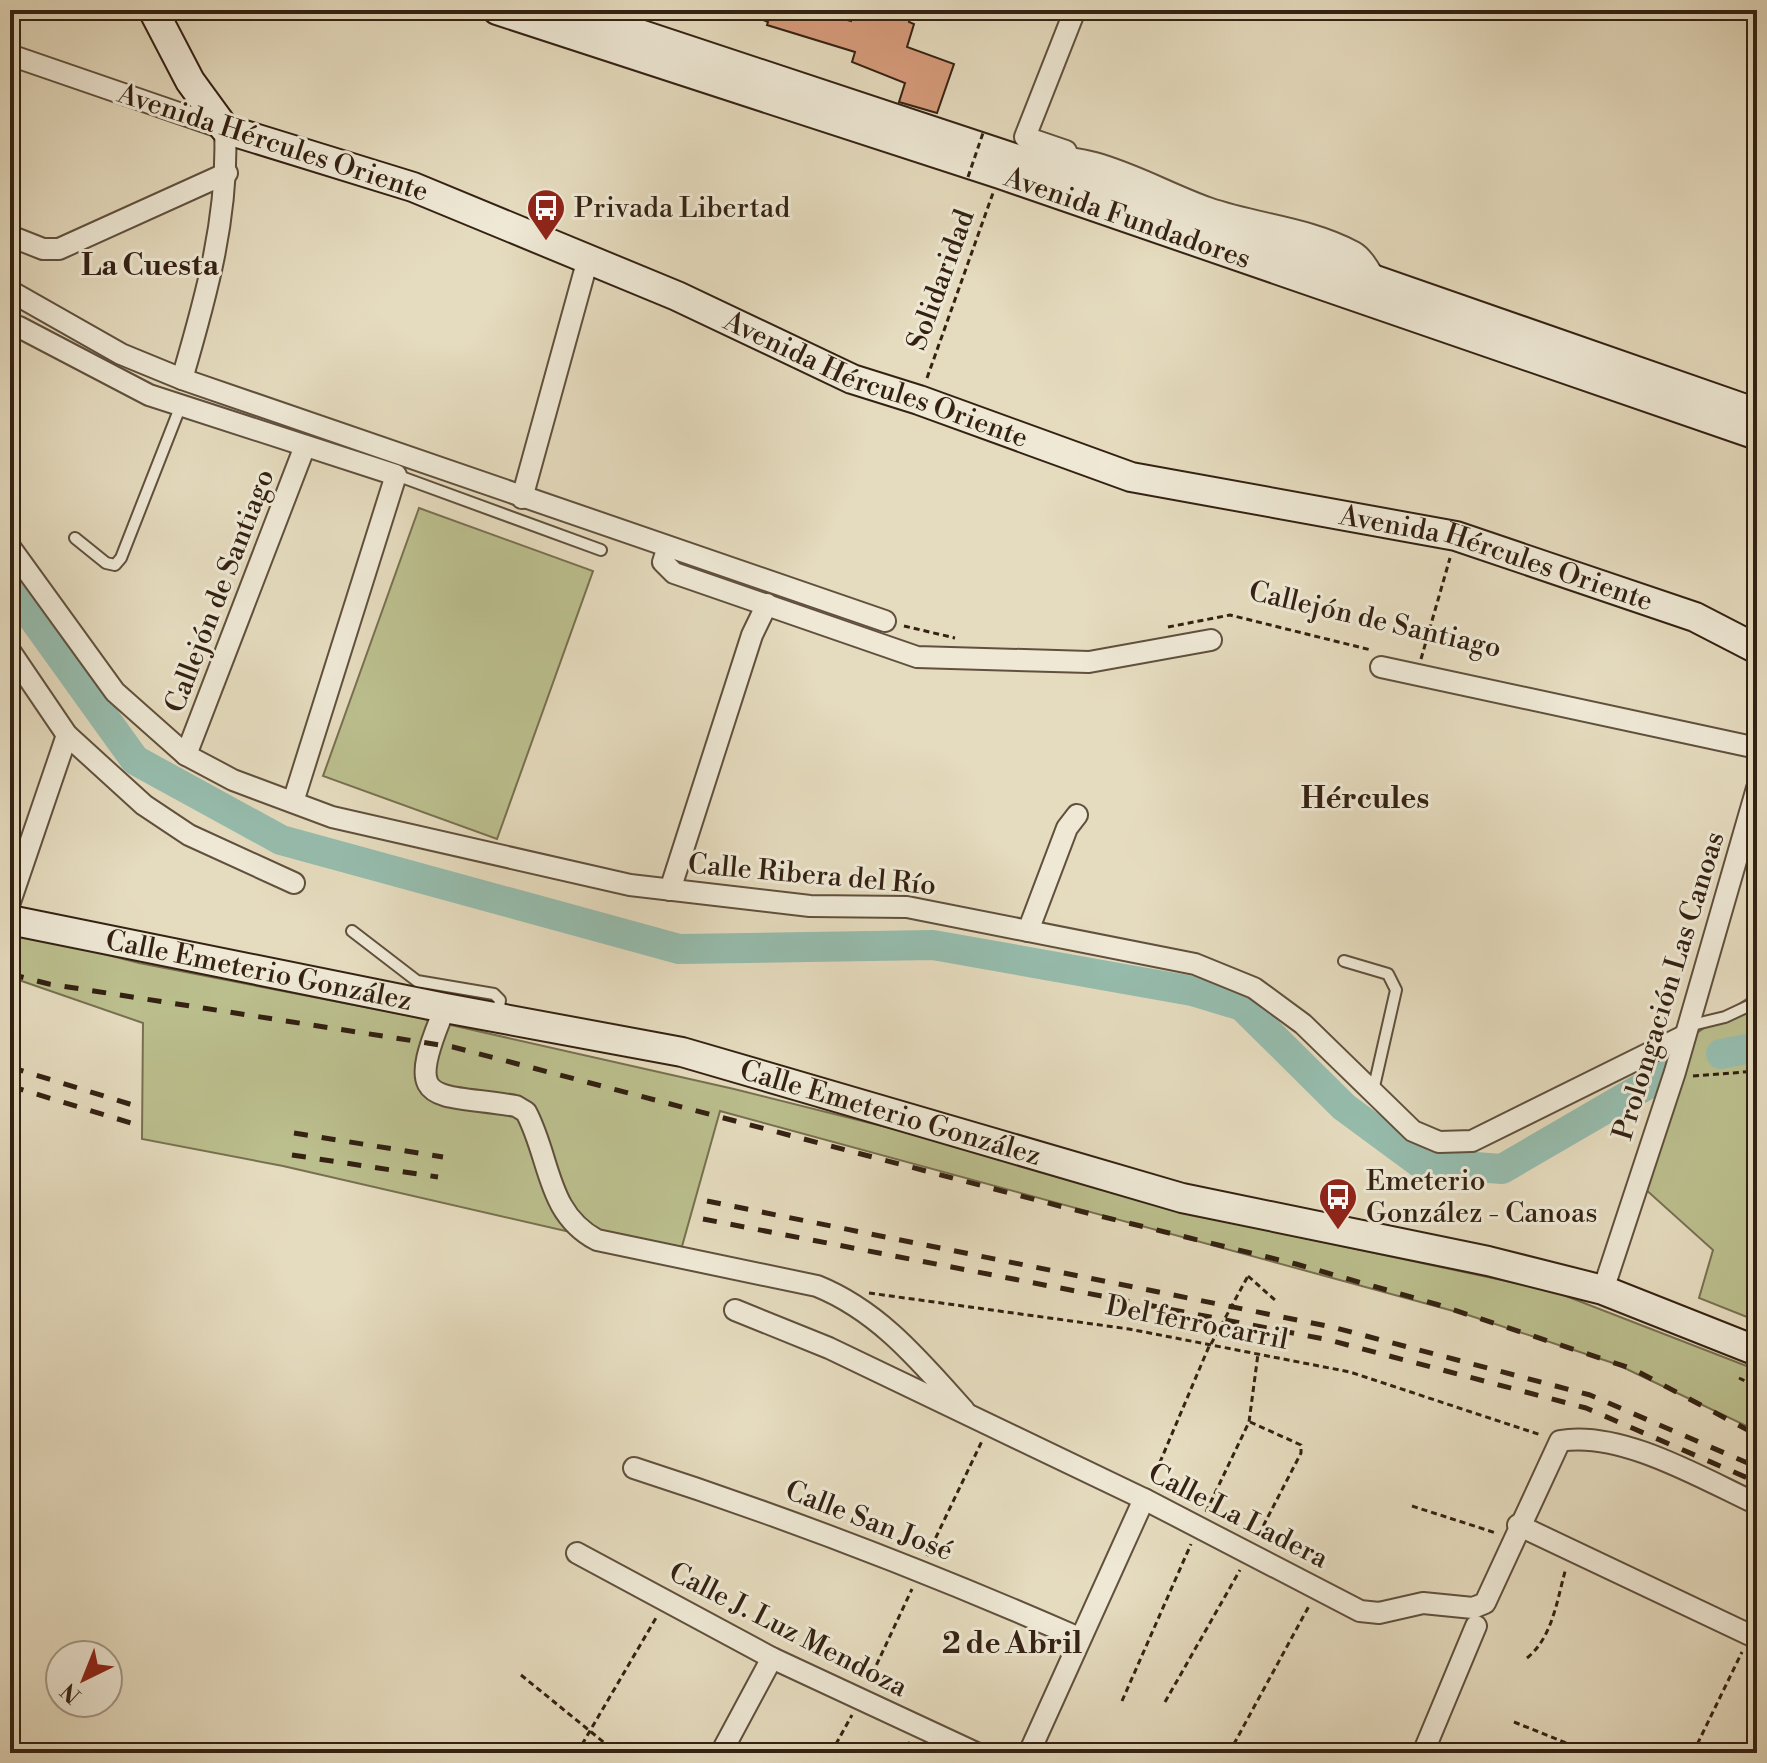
<svg xmlns="http://www.w3.org/2000/svg" width="1767" height="1763" font-family="'Libre Bodoni',serif">
	<style>
		.green { fill: #bbbe8d; stroke: #787050; stroke-width: 2 }
		.lines { fill: none; stroke-linecap: round; stroke-linejoin: round }
		.river { stroke: #96bcad; stroke-width: 30 }
		.building { fill: #d79b7b; stroke: #342112; stroke-width: 2 }
		.lane-casing { stroke: #60503d; stroke-width: 14 }
		.street-casing { stroke: #60503d; stroke-width: 24 }
		.secondary-casing { stroke: #342112; stroke-width: 32 }
		.path { stroke: #342112; stroke-width: 3; stroke-dasharray: 6 4; stroke-linecap: butt }
		.lane { stroke: #eee8d5; stroke-width: 10 }
		.street { stroke: #eee8d5; stroke-width: 20 }
		.secondary { stroke: #eee8d5; stroke-width: 28 }
		.rail { stroke: #342112; stroke-width: 5; stroke-dasharray: 14 14; stroke-linecap: butt }
		.path-bridge { stroke: #342112; stroke-width: 3; stroke-dasharray: 6 4; stroke-linecap: butt }
		.labels { text-anchor: middle; dominant-baseline: central; stroke-width: 6; stroke-linejoin: round; paint-order: stroke }
		.street-label { font-size: 28px; fill: #342112; stroke: #eee8d5 }
		.poi-label { font-size: 28px; fill: #342112; stroke: #eee8d5; text-anchor: start }
		.neighbourhood-label { font-size: 30px; font-weight: bold; fill: #342112; stroke: #eee8d5 }
	</style>
	<rect width="100%" height="100%" fill="#e5dbbe"/>
	<filter id="stains"><feTurbulence type="fractalNoise" baseFrequency=".0025" numOctaves="4"/><feColorMatrix values="0 0 0 0 .2 0 0 0 0 .09 0 0 0 0 .02 0 0 0 .5 -.17"/></filter>
	<radialGradient id="worn" r=".72"><stop offset=".6" stop-color="#630" stop-opacity="0"/><stop offset="1" stop-color="#630" stop-opacity=".3"/></radialGradient>
	<g class="green">
		<polygon points="419,508 593,571 497,839 323,776"/>
		<polygon points="10,930 139,963 411,1016 734,1089 1018,1160 1239,1224 1553,1291 1757,1370 1757,1431 1616,1364 1468,1315 720,1111 679,1257 283,1166 142,1139 143,1023 10,977"/>
		<polygon points="1757,992 1757,1321 1699,1298 1713,1250 1644,1188 1691,1037"/>
	</g>
	<g class="lines">
		<g class="river">
			<polyline points="10,586 135,760 281,840 679,949 933,945 1192,991 1242,1006 1344,1107 1420,1163 1502,1169 1662,1076"/>
			<polyline points="1721,1054 1757,1047"/>
		</g>
	</g>
	<polygon class="building" points="740,10 810,10 851,21 854,10 913,10 909,22 914,24 907,47 954,64 937,113 899,102 905,83 852,62 855,52 767,25 768,22"/>
	<g class="lines">
		<defs>
			<g id="lane">
				<polyline points="102,10 123,13 143,10"/>
				<polyline points="396,475 601,550"/>
				<polyline points="75,538 106,563 115,565 121,558 181,405"/>
				<polyline points="352,931 417,981 494,994 500,1000 498,1016"/>
				<polyline points="1344,961 1388,974 1396,990 1373,1091"/>
				<polyline points="1688,1026 1725,1017 1757,1002"/>
			</g>
			<g id="street">
				<path d="M 10,55 L 225,129 C 229,216 206,297 182,379"/>
				<polyline points="1066,151 1025,137 1075,10"/>
				<path d="M 1024,160 C 1088,145 1149,187 1208,208 C 1257,225 1307,227 1354,252 C 1363,257 1370,271 1376,280"/>
				<polyline points="10,236 43,249 59,249 227,173"/>
				<polyline points="10,291 121,354 182,379 885,621"/>
				<polyline points="19,327 149,395 396,475 293,802"/>
				<polyline points="522,498 588,259"/>
				<polyline points="10,547 115,692 186,755 233,780 332,817 630,885 810,906 907,907 1195,964 1254,988 1303,1024 1413,1131 1439,1142 1472,1141 1684,1036"/>
				<polyline points="668,547 663,562 674,573 917,657 1089,662 1211,640"/>
				<polyline points="10,651 67,735 144,805 189,835 294,883"/>
				<polyline points="1381,667 1757,748"/>
				<polyline points="186,755 305,446"/>
				<polyline points="670,890 752,635 767,604"/>
				<polyline points="10,902 67,735"/>
				<polyline points="1028,931 1067,828 1077,815"/>
				<path d="M 445,1008 C 402,1109 432,1092 516,1106 L 526,1112 C 551,1159 546,1213 597,1240 L 817,1286 C 879,1311 920,1361 964,1410"/>
				<polyline points="1603,1290 1675,1072 1757,788"/>
				<path d="M 735,1310 L 829,1348 L 1144,1499 L 1360,1611 L 1379,1613 L 1423,1603 L 1473,1608 L 1485,1603 L 1560,1441 C 1621,1430 1703,1479 1757,1504"/>
				<path d="M 634,1468 C 786,1517 933,1574 1079,1638"/>
				<polyline points="1518,1525 1750,1635"/>
				<polyline points="577,1553 772,1658 976,1753"/>
				<polyline points="721,1753 772,1658"/>
				<polyline points="1029,1753 1144,1499"/>
				<polyline points="1423,1753 1476,1626"/>
			</g>
			<g id="secondary">
				<path id="s1" d="M 153,10 L 190,81 L 225,129 L 413,187 L 677,296 L 852,379 L 919,400 L 1131,477 L 1456,536 L 1695,617 L 1757,649"/>
				<path id="s2" d="M 497,10 L 1000,174 L 1757,435"/>
				<polyline points="567,10 1252,237 1757,413"/>
				<path id="s3" d="M 10,920 L 445,1008 L 682,1052 L 1182,1198 L 1488,1261 L 1603,1290 L 1757,1351"/>
			</g>
		</defs>
		<use href="#lane" class="lane-casing"/>
		<use href="#street" class="street-casing"/>
		<use href="#secondary" class="secondary-casing"/>
		<g class="path">
			<polyline points="927,378 993,193"/>
			<polyline points="904,626 955,638"/>
			<polyline points="1168,627 1230,615 1371,650"/>
			<polyline points="1421,659 1450,558"/>
			<polyline points="1693,1076 1757,1071"/>
			<polyline points="1248,1276 1276,1301"/>
			<polyline points="869,1293 1129,1329 1350,1372 1541,1435"/>
			<polyline points="1739,1378 1757,1387"/>
			<polyline points="1250,1422 1301,1445 1301,1453 1257,1538"/>
			<polyline points="1152,1481 1210,1344"/>
			<polyline points="1412,1506 1496,1533"/>
			<polyline points="1206,1512 1249,1422 1258,1354"/>
			<polyline points="927,1556 982,1441"/>
			<path d="M 1527,1658 C 1553,1637 1557,1599 1566,1568"/>
			<polyline points="521,1675 617,1753"/>
			<polyline points="868,1683 912,1589"/>
			<polyline points="1122,1701 1191,1544"/>
			<polyline points="1165,1702 1240,1570"/>
			<polyline points="1514,1722 1591,1753"/>
			<polyline points="577,1753 656,1618"/>
			<polyline points="831,1753 852,1715"/>
			<polyline points="904,1753 910,1742"/>
			<polyline points="1229,1753 1309,1606"/>
			<polyline points="1693,1753 1742,1652"/>
		</g>
		<use href="#lane" class="lane"/>
		<use href="#street" class="street"/>
		<use href="#secondary" class="secondary"/>
		<g class="rail">
			<polyline points="10,974 49,984 453,1047 1067,1208 1296,1264 1439,1305 1633,1369 1757,1435"/>
			<polyline points="10,1067 136,1106"/>
			<polyline points="10,1086 131,1123"/>
			<polyline points="294,1133 443,1157"/>
			<polyline points="292,1155 438,1177"/>
			<polyline points="707,1201 1332,1327 1590,1395 1757,1467"/>
			<polyline points="703,1219 1329,1340 1586,1408 1757,1482"/>
		</g>
		<g class="path-bridge">
			<polyline points="968,177 983,133"/>
			<polyline points="1211,1344 1248,1276"/>
		</g>
	</g>
	<defs>
		<symbol id="bus-pin" viewBox="-11 -11 22 30"><path d="M0 17L-7.5 6A9.5 9.5 0 1 1 7.5 6Z" fill="#8f2418" stroke="#eee8d5"/><path d="M-5-6H5V4H4V6H2V4H-2V6H-4V4H-5ZM-3.5-4V0h7V-4ZM-3.5 1.2v1.5H-2V1.2ZM2 1.2v1.5H3.5V1.2Z" fill="#fff"/></symbol>
	</defs>
	<g fill-rule="evenodd">
		<use href="#bus-pin" x="524" y="186" width="44" height="60"/>
		<use href="#bus-pin" x="1316" y="1175" width="44" height="60"/>
	</g>
	<g class="labels">
		<g class="street-label">
			<text transform="translate(273 143) rotate(18)">Avenida Hércules Oriente</text>
			<text stroke="none"><textPath href="#s2" startOffset="664">Avenida Fundadores</textPath></text>
			<text transform="translate(941 280) rotate(-70)">Solidaridad</text>
			<text stroke="none"><textPath href="#s1" startOffset="838">Avenida Hércules Oriente</textPath></text>
			<text stroke="none"><textPath href="#s1" startOffset="1486">Avenida Hércules Oriente</textPath></text>
			<text transform="translate(220 591) rotate(-69)">Callejón de Santiago</text>
			<text transform="translate(1375 620) rotate(13)">Callejón de Santiago</text>
			<text transform="translate(812 875) rotate(5)">Calle Ribera del Río</text>
			<text stroke="none"><textPath href="#s3" startOffset="254">Calle Emeterio González</textPath></text>
			<text transform="translate(1669 986) rotate(-73)">Prolongación Las Canoas</text>
			<text stroke="none"><textPath href="#s3" startOffset="902">Calle Emeterio González</textPath></text>
			<text transform="translate(1197 1323) rotate(11)">Del ferrocarril</text>
			<text transform="translate(1238 1516) rotate(27)">Calle La Ladera</text>
			<text transform="translate(869 1521) rotate(21)">Calle San José</text>
			<text transform="translate(788 1630) rotate(27)">Calle J. Luz Mendoza</text>
		</g>
		<g class="poi-label">
			<text x="574" y="208">Privada Libertad</text>
			<text x="1366" y="1181">Emeterio<tspan x="1366" dy="32">González - Canoas</tspan></text>
		</g>
		<g class="neighbourhood-label">
			<text x="150" y="266">La Cuesta</text>
			<text x="1365" y="799">Hércules</text>
			<text x="1012" y="1644">2 de Abril</text>
		</g>
	</g>
	<rect width="1767" height="1763" fill="none" stroke="#e5dbbe" stroke-width="40"/>
	<rect x="12" y="12" width="1743" height="1739" fill="none" stroke="#342112" stroke-width="4"/>
	<rect x="20" y="20" width="1727" height="1723" fill="none" stroke="#342112" stroke-width="2"/>
	<g transform="translate(84 1679) rotate(223)"><circle r="38" fill="#eee8d5" stroke="#a49887" stroke-width="2"/>
	<path d="M0-6L14 30L0 20L-14 30Z" fill="#8f2418"/>
	<text y="-12" font-size="22" font-weight="bold" text-anchor="middle" fill="#342112">N</text>
	</g>
	<rect width="100%" height="100%" filter="url(#stains)"/>
	<rect width="100%" height="100%" fill="url(#worn)"/>
</svg>
